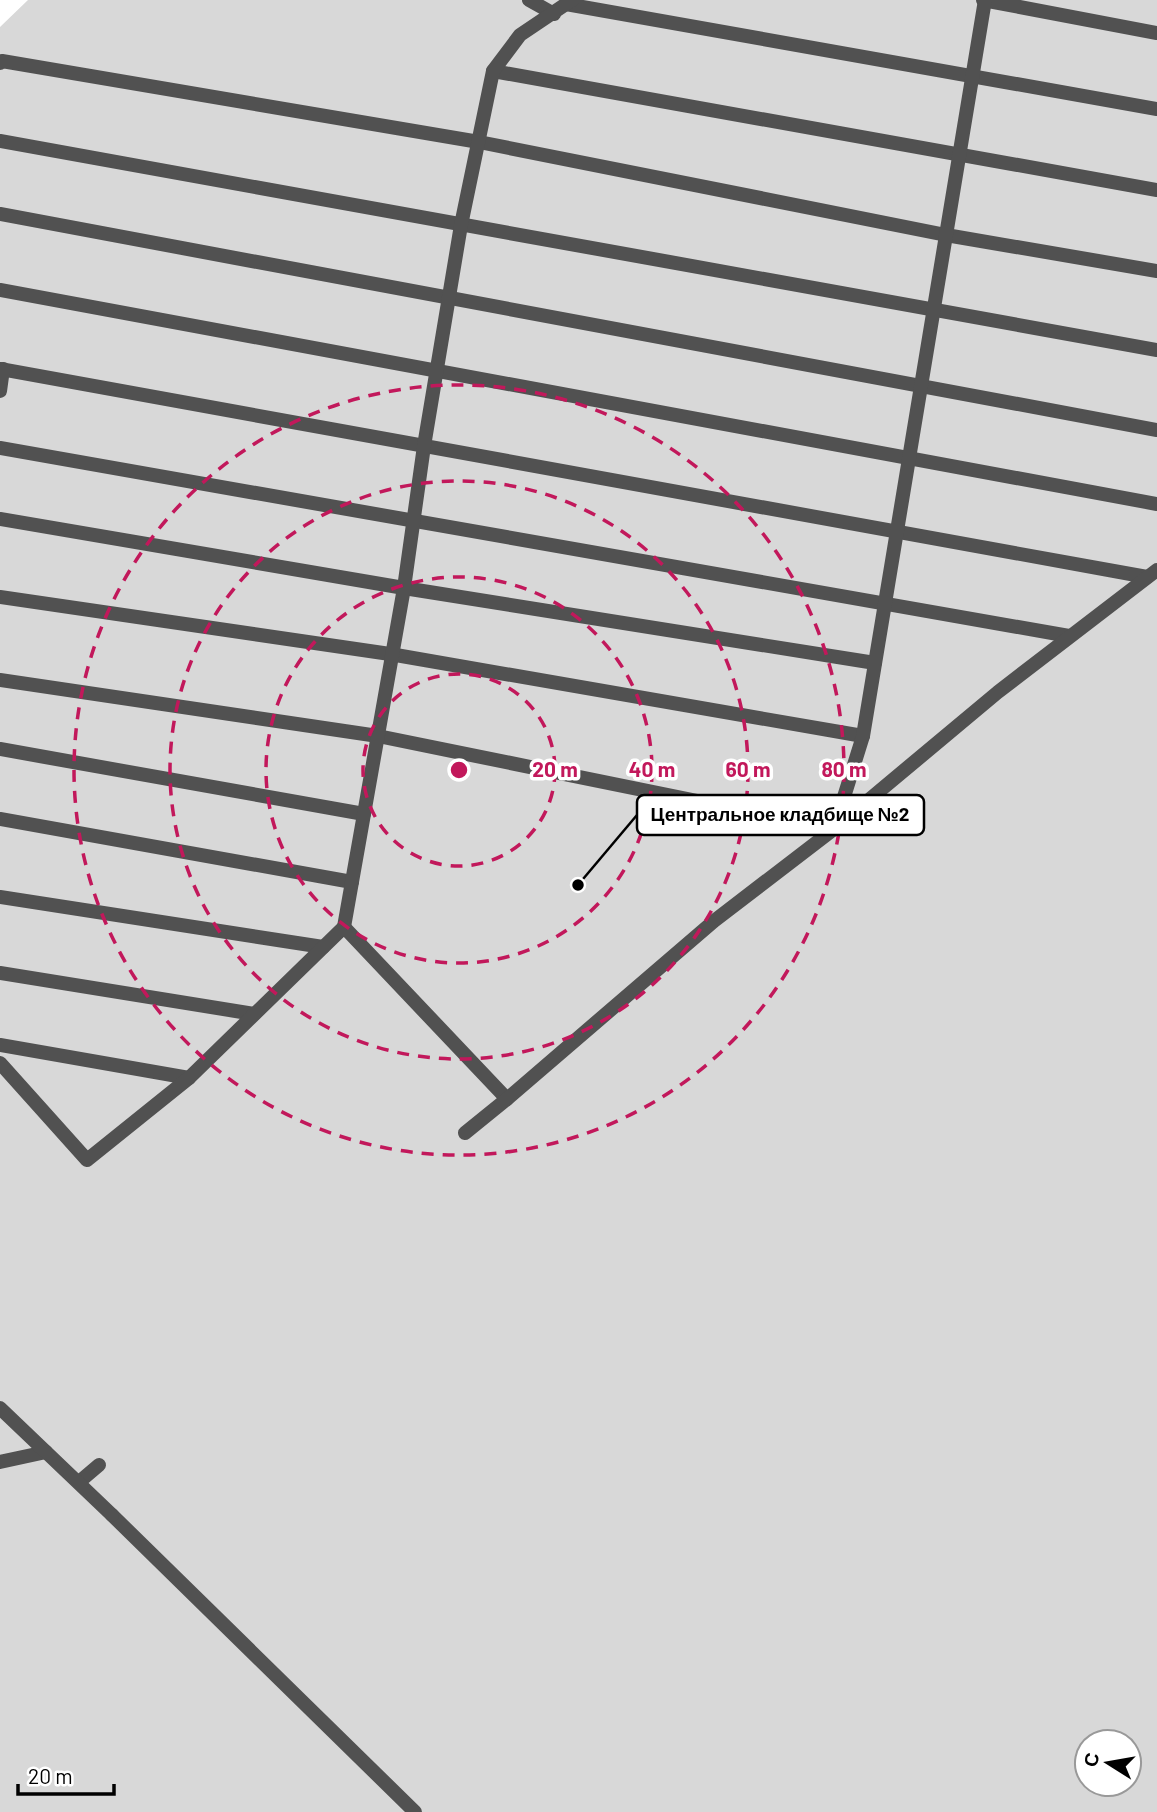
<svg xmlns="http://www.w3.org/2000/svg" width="1157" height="1812" font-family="Barlow,sans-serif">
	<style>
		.green { fill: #d8d8d8; fill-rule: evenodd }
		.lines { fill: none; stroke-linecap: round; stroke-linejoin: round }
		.service { stroke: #515151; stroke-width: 14 }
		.minor { stroke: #515151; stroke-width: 14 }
		.ring { fill: none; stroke: #c2185b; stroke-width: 3.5; stroke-dasharray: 12 9 }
		.centre { fill: #c2185b; stroke: #fff; stroke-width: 3.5 }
		.ring-label { font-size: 21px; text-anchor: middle; font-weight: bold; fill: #c2185b; stroke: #fff; stroke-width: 7; stroke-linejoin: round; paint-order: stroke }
		.leader { fill: none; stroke: #000; stroke-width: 2.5 }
		.callout-dot { fill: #000; stroke: #fff; stroke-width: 2.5 }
		.callout { fill: #fff; stroke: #000; stroke-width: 2.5 }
		.callout-label { font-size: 19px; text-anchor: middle; font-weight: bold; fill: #000 }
	</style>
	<rect width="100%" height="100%" fill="#fff"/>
	<path class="green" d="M 28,0 L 1157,0 L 1157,1812 L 0,1812 L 0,27 ZM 1087,1742 L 1129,1742 L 1129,1784 L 1087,1784 Z"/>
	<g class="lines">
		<g class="service">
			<polyline points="529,0 554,14"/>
			<polyline points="983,0 1157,33"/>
			<polyline points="566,4 1157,109"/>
			<polyline points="0,63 2,61 479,142 946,235 1157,271"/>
			<polyline points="493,71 1157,190"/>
			<polyline points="0,141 1157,350"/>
			<polyline points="0,214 1157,430"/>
			<polyline points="0,290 1157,504"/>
			<polyline points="0,369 1147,577"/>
			<polyline points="0,391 3,369"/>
			<polyline points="0,448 1069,636"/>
			<polyline points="0,519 404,588 875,663"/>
			<polyline points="0,597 390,654 863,736"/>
			<polyline points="0,680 378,736 834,829 863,736 985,0"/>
			<polyline points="0,749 364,814"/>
			<polyline points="0,819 352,882"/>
			<polyline points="0,897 323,947"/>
			<polyline points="344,927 404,588 424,446 461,225 493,71 520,35 572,0"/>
			<polyline points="0,973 254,1014"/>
			<polyline points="0,1045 189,1078"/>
			<polyline points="0,1063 87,1160 189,1078 344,927 507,1099"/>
			<polyline points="465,1133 507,1099 714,921 834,829 998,692 1157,570"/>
			<polyline points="0,1462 46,1452"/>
			<polyline points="79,1482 99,1465"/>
			<polyline points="112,1515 415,1812"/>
		</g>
		<polyline class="minor" points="0,1408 112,1515"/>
	</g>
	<g class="ring">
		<circle cx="459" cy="770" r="96"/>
		<circle cx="459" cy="770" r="193"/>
		<circle cx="459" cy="770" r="289"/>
		<circle cx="459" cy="770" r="385"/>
	</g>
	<circle cx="459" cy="770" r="10" class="centre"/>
	<g class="ring-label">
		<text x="555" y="777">20 m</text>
		<text x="652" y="777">40 m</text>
		<text x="748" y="777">60 m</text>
		<text x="844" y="777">80 m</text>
	</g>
	<path class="leader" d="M578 885L637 815"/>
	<circle class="callout-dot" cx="578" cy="885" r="7"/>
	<rect class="callout" x="637" y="795" width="287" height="40" rx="7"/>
	<g class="callout-label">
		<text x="780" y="821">Центральное кладбище №2</text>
	</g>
	<g transform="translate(1108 1763) rotate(281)"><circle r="33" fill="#ffffff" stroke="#999999" stroke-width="2"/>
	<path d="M0-5L12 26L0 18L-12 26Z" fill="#000000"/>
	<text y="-10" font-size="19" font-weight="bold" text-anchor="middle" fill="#000000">С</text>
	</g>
	<path d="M18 1784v10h96v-10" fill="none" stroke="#000000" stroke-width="3.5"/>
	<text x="28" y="1784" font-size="21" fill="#000000" stroke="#ffffff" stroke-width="5" paint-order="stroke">20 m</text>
</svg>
